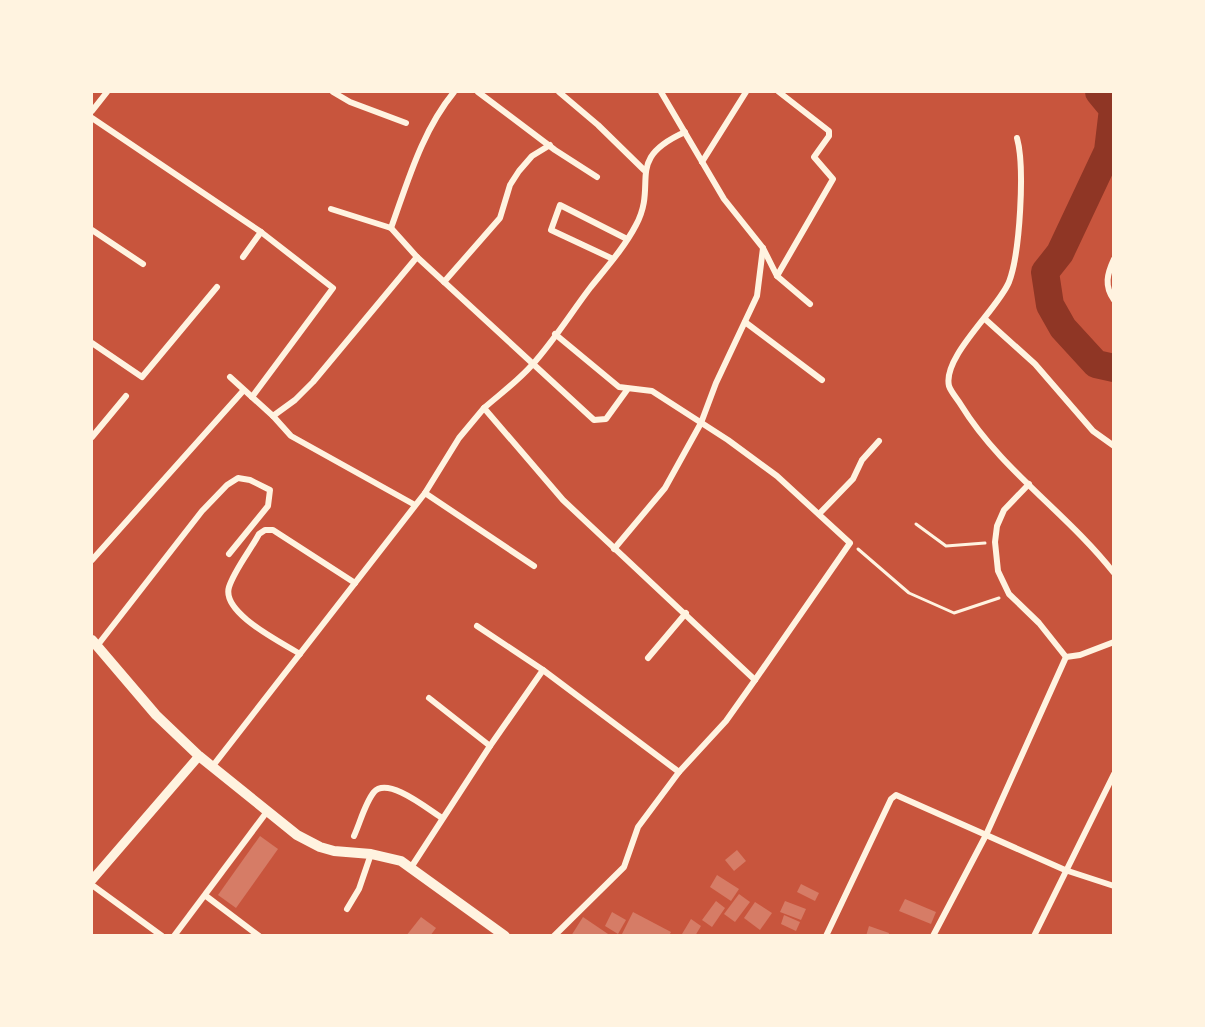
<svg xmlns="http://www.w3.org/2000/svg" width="1205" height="1027" font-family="'Noto Sans',sans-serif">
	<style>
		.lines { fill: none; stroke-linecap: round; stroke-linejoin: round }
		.river { stroke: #8f3625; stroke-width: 28 }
		.building { fill: #d67c66 }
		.path { stroke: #fff3e0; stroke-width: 3 }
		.minor { stroke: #fff3e0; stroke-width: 6 }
		.tertiary { stroke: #fff3e0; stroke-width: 9 }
		.secondary { stroke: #fff3e0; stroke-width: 10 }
	</style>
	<rect width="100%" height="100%" fill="#c8553d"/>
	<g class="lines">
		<polyline class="river" points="1099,92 1113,109 1108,151 1060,253 1045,272 1050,305 1063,328 1096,364 1114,368"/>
	</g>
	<g class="building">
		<polygon points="260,836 278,849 236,908 218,895"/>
		<polygon points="737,850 746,861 734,871 725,860"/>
		<polygon points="717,875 739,889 731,901 710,887"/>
		<polygon points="801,884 819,893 815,901 797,892"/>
		<polygon points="739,894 750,902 735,922 724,914"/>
		<polygon points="905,899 936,912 931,924 899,911"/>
		<polygon points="716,901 725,908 712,927 702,920"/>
		<polygon points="785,901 806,909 801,920 780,912"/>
		<polygon points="755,902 772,913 760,930 744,918"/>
		<polygon points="612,912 626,920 618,934 605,926"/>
		<polygon points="633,912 671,932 669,936 621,936"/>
		<polygon points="784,915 800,922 796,931 781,924"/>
		<polygon points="421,917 436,928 430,936 406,936"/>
		<polygon points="583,917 611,936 571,936"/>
		<polygon points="691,919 701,926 695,936 684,936 682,934"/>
		<polygon points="869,926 889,933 888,936 866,936"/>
	</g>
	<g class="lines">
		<g class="path">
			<polyline points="916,524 946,546 985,543"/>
			<polyline points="858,549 909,593 954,613 999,598"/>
		</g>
		<g class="minor">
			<polyline points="333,92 350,102 406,123"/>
			<polyline points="478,92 555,150 597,177"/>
			<polyline points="559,92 598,125 644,170"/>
			<polyline points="661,92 724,199 763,248 777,276 810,304"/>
			<polyline points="92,111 107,92"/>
			<polyline points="92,118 261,232 333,288 252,397"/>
			<path d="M 1017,138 C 1025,167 1020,253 1009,282 C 998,309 942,357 949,386 C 951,392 958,400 961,405 C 1001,470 1067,513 1114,573"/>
			<polyline points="702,162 746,92"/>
			<polyline points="331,209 391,228 417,257 594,420 606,419 627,390"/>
			<path d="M 391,228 C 408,181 422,131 454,92"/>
			<polyline points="92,230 143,264"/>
			<polyline points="243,257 261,232"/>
			<polyline points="613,259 551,230 560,205 627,239"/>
			<path d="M 1114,259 C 1107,274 1104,286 1114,300"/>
			<polyline points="777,276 833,179 814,157 829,136 829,131 779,92"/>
			<polyline points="444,282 500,218 510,185 519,171 532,156 550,145"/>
			<polyline points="985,319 1035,364 1093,431 1114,446"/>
			<polyline points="745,322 822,380"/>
			<polyline points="555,334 619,387 652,391 728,440 777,476 850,543 755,680"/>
			<polyline points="92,343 142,377 217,287"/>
			<polyline points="230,377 273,416 295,400 313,382 417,257"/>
			<path d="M 484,408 C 500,394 518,381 532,365 C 553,342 571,313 590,288 C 606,268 624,248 636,225 C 659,182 623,160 685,132"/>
			<polyline points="273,416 291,436 415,505"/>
			<polyline points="92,437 126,396"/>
			<polyline points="1029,484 1004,510 997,526 995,542 998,571 1009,594 1039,623 1066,657"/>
			<polyline points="425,493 459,438 484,408 563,500 755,680 726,721 679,772 638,827 624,867 554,936"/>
			<polyline points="819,514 853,479 862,460 879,441"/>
			<polyline points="614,549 665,488 701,423 716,383 757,296 763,248"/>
			<polyline points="92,560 243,391"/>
			<polyline points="477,626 543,670 679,772"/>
			<polyline points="97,646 202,511 227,485 238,478 250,480 270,490 268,506 229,554"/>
			<path d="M 300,654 C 281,642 221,613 229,587 C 235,569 250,551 259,534 L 265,530 L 273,530 L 355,583"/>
			<polyline points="1066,657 1080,655 1114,642"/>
			<polyline points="648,658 686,613"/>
			<polyline points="429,698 490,746"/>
			<polyline points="212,767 425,493 534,566"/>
			<path d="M 354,836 C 360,823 365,803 374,792 C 388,776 429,810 442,818"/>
			<polyline points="412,866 490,746 543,670"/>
			<polyline points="92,885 162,936"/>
			<polyline points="206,896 259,936"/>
			<polyline points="347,909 359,889 371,854"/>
			<polyline points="174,936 266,813"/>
			<polyline points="826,936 891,799 896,795 1065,870 1114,886"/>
			<polyline points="933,936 986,835 1066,657"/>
			<polyline points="1034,936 1114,774"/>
		</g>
		<polyline class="tertiary" points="92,880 199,756"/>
		<polyline class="secondary" points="92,640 156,715 199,756 297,835 320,847 334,851 371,854 401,861 505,936"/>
	</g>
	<rect width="1205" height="1027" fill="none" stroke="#fff3e0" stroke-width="186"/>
</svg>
